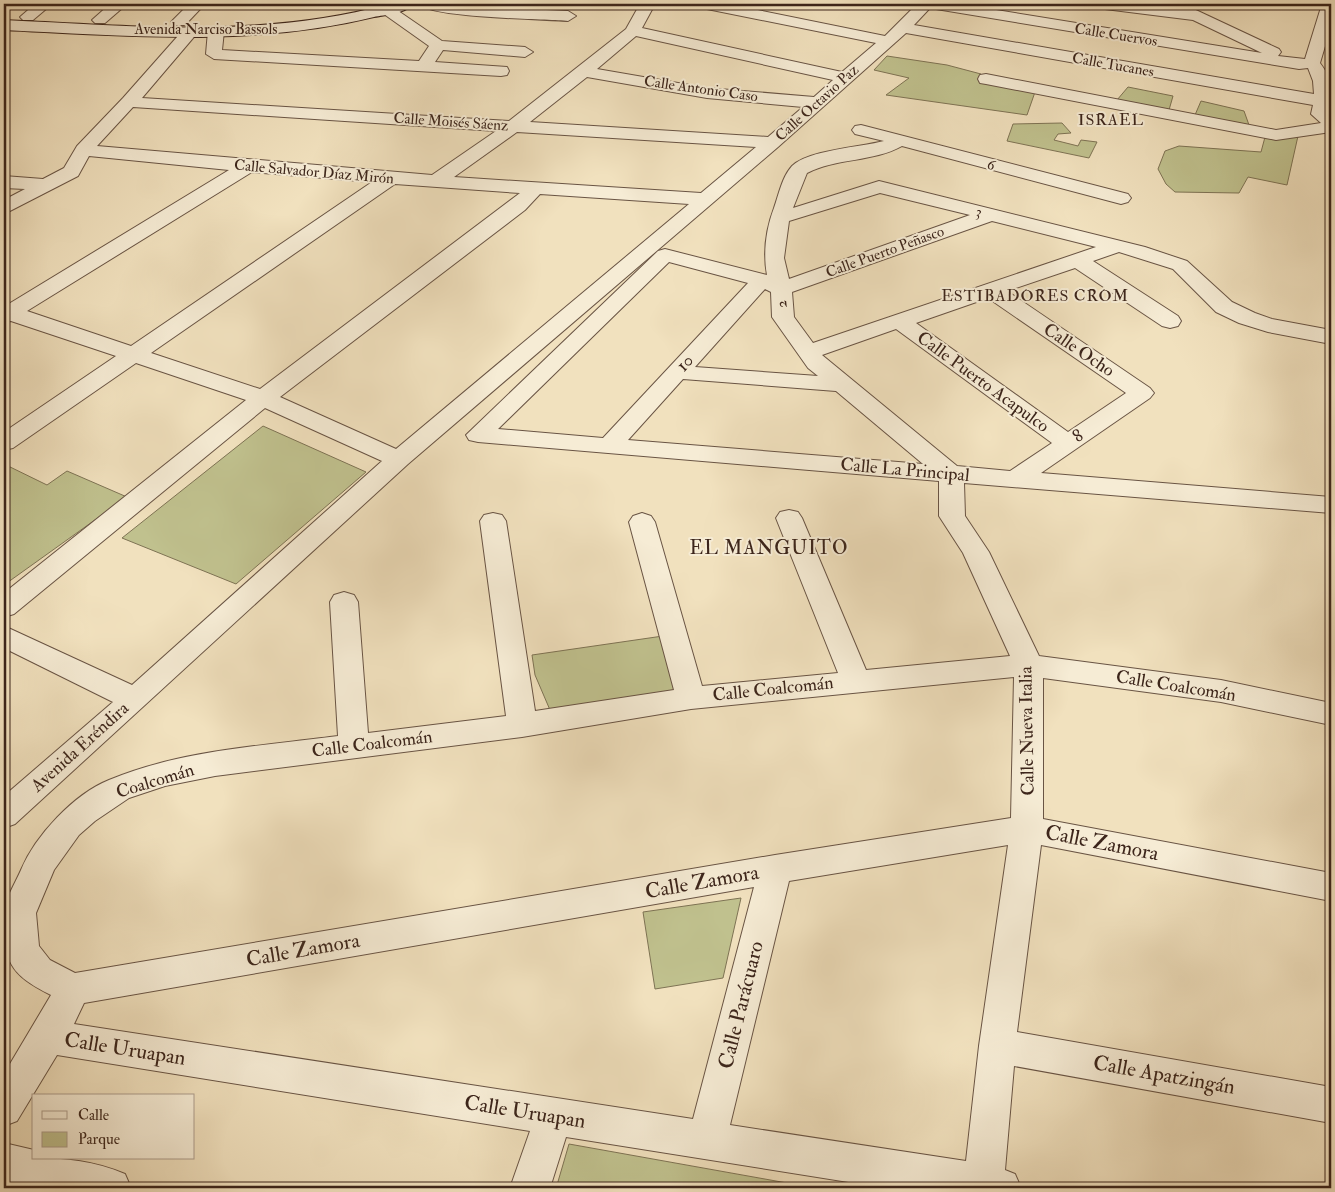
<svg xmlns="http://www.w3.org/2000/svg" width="1335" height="1192" font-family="'IM FELL Double Pica',serif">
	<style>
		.green { fill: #c0c18e; stroke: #7e7354 }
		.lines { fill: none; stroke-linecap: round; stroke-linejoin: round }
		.street-casing { stroke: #695444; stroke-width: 2 }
		.secondary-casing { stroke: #3c251b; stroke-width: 2 }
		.street { fill: #f6ecd5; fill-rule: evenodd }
		.secondary { fill: #f6ecd5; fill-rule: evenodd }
		.labels { text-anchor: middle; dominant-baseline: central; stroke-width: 4; stroke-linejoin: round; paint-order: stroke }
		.far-street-label { font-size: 15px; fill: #3c251b; stroke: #f6ecd5 }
		.far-neighbourhood-label { font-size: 16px; letter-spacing: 1px; fill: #3c251b; stroke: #f6ecd5 }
		.street-label { font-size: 18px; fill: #3c251b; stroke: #f6ecd5 }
		.neighbourhood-label { font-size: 19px; letter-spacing: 1px; fill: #3c251b; stroke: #f6ecd5 }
		.near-street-label { font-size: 21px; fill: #3c251b; stroke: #f6ecd5 }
	</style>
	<rect width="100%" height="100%" fill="#f1e1be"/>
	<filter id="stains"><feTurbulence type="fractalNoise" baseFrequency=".004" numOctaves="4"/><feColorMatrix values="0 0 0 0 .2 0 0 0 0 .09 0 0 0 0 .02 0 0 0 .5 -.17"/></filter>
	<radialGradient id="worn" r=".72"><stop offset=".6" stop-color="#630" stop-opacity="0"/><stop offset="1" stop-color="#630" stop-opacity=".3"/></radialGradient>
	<g class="green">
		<polygon points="887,56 947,65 981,74 978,80 1035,92 1027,115 886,95 909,78 874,70"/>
		<polygon points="1128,87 1173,96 1169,110 1117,100"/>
		<polygon points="1201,101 1244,111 1249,125 1195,115"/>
		<polygon points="1062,123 1071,133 1058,134 1054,140 1078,146 1081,140 1097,142 1089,158 1007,141 1013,124"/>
		<polygon points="1298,136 1287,185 1248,177 1239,193 1175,192 1166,184 1158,169 1165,151 1179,146 1261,152 1265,137"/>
		<polygon points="263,426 366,472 236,584 122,538"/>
		<polygon points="4,464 47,485 67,471 127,497 4,585"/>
		<polygon points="663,636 682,696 550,710 535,675 532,655"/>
		<polygon points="741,898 723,978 655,989 643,912"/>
		<polygon points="569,1144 815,1188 571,1188 557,1185"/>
	</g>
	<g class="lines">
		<defs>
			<g id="street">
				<polygon points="35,4 52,4 33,20 23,20 20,17"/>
				<polygon points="110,4 127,4 105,23 95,23 92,20"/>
				<polygon points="189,4 205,4 185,25 173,25 171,22"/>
				<polygon points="386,4 391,6 442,41 525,47 533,52 525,57 443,50 435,62 507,67 509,71 507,75 501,76 214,59 206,54 208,31 216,26 224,31 222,50 419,61 429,46 381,12 378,9 381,6"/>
				<path d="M 420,4 L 568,11 L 576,16 L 568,21 C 546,19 430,18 420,4 Z"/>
				<path d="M 640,4 L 655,4 L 642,28 L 842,72 L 876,43 L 707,9 L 699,4 L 728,4 L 885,36 L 917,4 L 959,4 L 1262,53 L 1193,20 L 1105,9 L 1097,4 L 1136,4 L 1168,8 L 1164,4 L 1183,4 L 1279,49 L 1281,52 L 1278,56 L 1305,59 L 1322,4 L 1331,4 L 1331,26 L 1320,63 C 1332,78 1332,94 1329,112 L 1331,114 L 1331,132 L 1276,140 L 986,84 L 980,83 L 978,79 L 980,75 L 986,74 L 1276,130 L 1321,123 L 1311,114 L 1313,105 L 906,33 L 778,147 L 408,464 L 15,824 L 4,828 L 4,796 L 113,702 L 4,648 L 4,626 L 132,685 L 382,461 L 265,408 L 14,614 L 4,617 L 4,593 L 246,400 L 136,363 L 13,448 L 4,450 L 4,432 L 116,356 L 11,321 L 4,322 L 4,305 L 7,305 L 229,170 L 89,156 L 78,176 L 4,214 L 4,200 L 25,189 L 4,188 L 4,176 L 43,179 L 64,168 L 77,146 L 123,98 L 185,28 L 197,28 L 199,31 L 142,98 L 509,121 L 626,29 ZM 930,8 L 1299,69 L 1308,68 L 1313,81 L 1314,94 L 914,25 ZM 636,36 L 833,80 L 814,97 L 707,88 L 597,69 ZM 587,77 L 707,98 L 803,107 L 768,137 L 530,122 ZM 133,107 L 496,131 L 432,175 L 97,146 ZM 517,132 L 756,147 L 701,193 L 454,177 ZM 252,172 L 372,182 L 131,346 L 27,311 ZM 395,184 L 520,193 L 260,389 L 151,353 ZM 540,194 L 689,204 L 396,449 L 280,397 L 525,210 Z"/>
				<path d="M 861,125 L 1128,194 L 1131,198 L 1128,202 L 1121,204 L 902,146 C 874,162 836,158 807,173 L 793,208 L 879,181 L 1145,247 L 1187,261 L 1232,302 L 1255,313 L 1272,319 L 1331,330 L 1331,344 L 1268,332 L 1239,323 L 1216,312 L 1173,269 L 1119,252 L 1093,261 L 1178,316 L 1181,321 L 1178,326 L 1170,328 L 1162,326 L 1075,268 L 1007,291 L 1150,388 L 1154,393 L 1150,398 L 1041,473 L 1331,497 L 1331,513 L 964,483 L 965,516 L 989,552 L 1039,656 L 1221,680 L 1331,703 L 1331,725 L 1221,702 L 1043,678 L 1043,819 L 1331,873 L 1331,901 L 1041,845 L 1017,1032 L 1331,1087 L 1331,1123 L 1014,1066 L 1005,1170 L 1015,1174 L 1021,1188 L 886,1188 L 566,1137 L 550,1188 L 510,1188 L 530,1131 L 57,1055 L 17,1121 L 4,1126 L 4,1074 L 51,995 C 9,974 4,962 4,915 C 4,900 15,884 21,870 C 35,836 74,794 109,780 C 181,750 262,746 338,736 L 330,602 L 334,595 L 344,592 L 354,595 L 358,602 L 368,733 L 506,716 L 480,521 L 484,515 L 493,513 L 502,515 L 506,521 L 535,711 L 674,690 L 629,522 L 633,516 L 642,513 L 651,516 L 655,522 L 702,686 L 838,673 L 776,518 L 780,512 L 789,510 L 798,512 L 802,518 L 866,670 L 1010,656 L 963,553 L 939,516 L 939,481 L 478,442 L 469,440 L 466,435 L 658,251 L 665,249 L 767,275 C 763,253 766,229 774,208 C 779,194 782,177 792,166 C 808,150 861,147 884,141 L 855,134 L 852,130 L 855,126 ZM 880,193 L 970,215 L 789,279 L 784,258 L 789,221 ZM 992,221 L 1096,247 L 813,343 L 794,317 L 792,292 ZM 669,262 L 748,283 L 603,438 L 498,429 ZM 765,289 L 771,292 L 772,317 L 808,368 L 818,376 L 695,367 ZM 988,298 L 1126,393 L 1068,432 L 916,323 ZM 896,329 L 1052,443 L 1010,471 L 957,466 L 822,355 ZM 683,379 L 836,391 L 923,464 L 628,440 ZM 1014,677 L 1011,818 L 775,855 L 75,973 L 50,960 L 39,946 L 36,913 L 54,870 L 79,835 L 95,821 L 129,798 L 165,786 L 215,776 L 522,737 L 691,709 ZM 1008,845 L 979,1046 L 966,1161 L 730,1125 L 789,881 ZM 754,887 L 693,1119 L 74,1024 L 84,1003 Z"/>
				<path d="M 4,1143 L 34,1150 L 34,1158 C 66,1158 95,1161 125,1174 L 131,1188 L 31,1188 L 4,1181 Z"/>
			</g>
			<path id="secondary" d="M 389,4 L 413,4 C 407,13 384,15 374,17 C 252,47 128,36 4,30 L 4,20 C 133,26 262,39 389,4 Z"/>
		</defs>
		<use href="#street" class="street-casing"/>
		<use href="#secondary" class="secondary-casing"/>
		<use href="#street" class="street"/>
		<use href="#secondary" class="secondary"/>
	</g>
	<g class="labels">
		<g class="far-street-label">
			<text x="206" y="29">Avenida Narciso Bassols</text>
			<text transform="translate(1116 35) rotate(9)">Calle Cuervos</text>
			<text transform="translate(1113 65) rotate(10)">Calle Tucanes</text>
			<text transform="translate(701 89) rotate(8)">Calle Antonio Caso</text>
			<text transform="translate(817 103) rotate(-42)">Calle Octavio Paz</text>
			<text transform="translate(451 122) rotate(4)">Calle Moisés Sáenz</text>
			<text transform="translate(991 165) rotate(14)">6</text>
			<text transform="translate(314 172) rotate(5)">Calle Salvador Díaz Mirón</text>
			<text transform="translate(979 212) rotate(14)">3</text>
			<text transform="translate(885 252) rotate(-20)">Calle Puerto Peñasco</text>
			<text transform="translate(782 304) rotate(-95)">2</text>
		</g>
		<g class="far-neighbourhood-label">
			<text x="1111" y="120">ISRAEL</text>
			<text x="1035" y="296">ESTIBADORES CROM</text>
		</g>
		<g class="street-label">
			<text transform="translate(1079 350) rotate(34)">Calle Ocho</text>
			<text transform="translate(685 363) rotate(-47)">10</text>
			<text transform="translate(983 382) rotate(36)">Calle Puerto Acapulco</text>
			<text transform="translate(1078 436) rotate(-34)">8</text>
			<text transform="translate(905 470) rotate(5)">Calle La Principal</text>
			<text transform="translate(1176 686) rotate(9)">Calle Coalcomán</text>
			<text transform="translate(773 689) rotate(-6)">Calle Coalcomán</text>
			<text transform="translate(1027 731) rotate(-91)">Calle Nueva Italia</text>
			<text transform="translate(372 744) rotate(-7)">Calle Coalcomán</text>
			<text transform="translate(80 747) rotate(-42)">Avenida Eréndira</text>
			<text transform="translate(155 781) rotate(-17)">Coalcomán</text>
		</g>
		<g class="neighbourhood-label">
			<text x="769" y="548">EL MANGUITO</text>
		</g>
		<g class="near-street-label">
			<text transform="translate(1102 843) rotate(11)">Calle Zamora</text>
			<text transform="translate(702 882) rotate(-10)">Calle Zamora</text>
			<text transform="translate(303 950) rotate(-10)">Calle Zamora</text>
			<text transform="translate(741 1005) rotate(-76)">Calle Parácuaro</text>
			<text transform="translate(125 1049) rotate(9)">Calle Uruapan</text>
			<text transform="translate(1164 1075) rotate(10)">Calle Apatzingán</text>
			<text transform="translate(525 1112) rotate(9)">Calle Uruapan</text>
		</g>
	</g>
	<rect width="1335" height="1192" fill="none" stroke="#f1e1be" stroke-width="20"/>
	<rect x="5" y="5" width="1325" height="1182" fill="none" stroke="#3c251b" stroke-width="2.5"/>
	<rect x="10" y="10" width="1315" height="1172" fill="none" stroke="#3c251b"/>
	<rect x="32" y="1094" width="162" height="65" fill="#f6ecd5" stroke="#ac9c8b"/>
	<rect x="42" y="1111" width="25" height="8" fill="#f6ecd5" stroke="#ac9c8b"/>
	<text x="78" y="1120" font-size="15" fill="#3c251b">Calle</text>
	<rect x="42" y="1132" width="25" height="15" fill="#c0c18e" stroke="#ac9c8b"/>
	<text x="78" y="1144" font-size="15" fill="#3c251b">Parque</text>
	<rect width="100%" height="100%" filter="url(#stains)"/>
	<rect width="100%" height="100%" fill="url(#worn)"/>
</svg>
